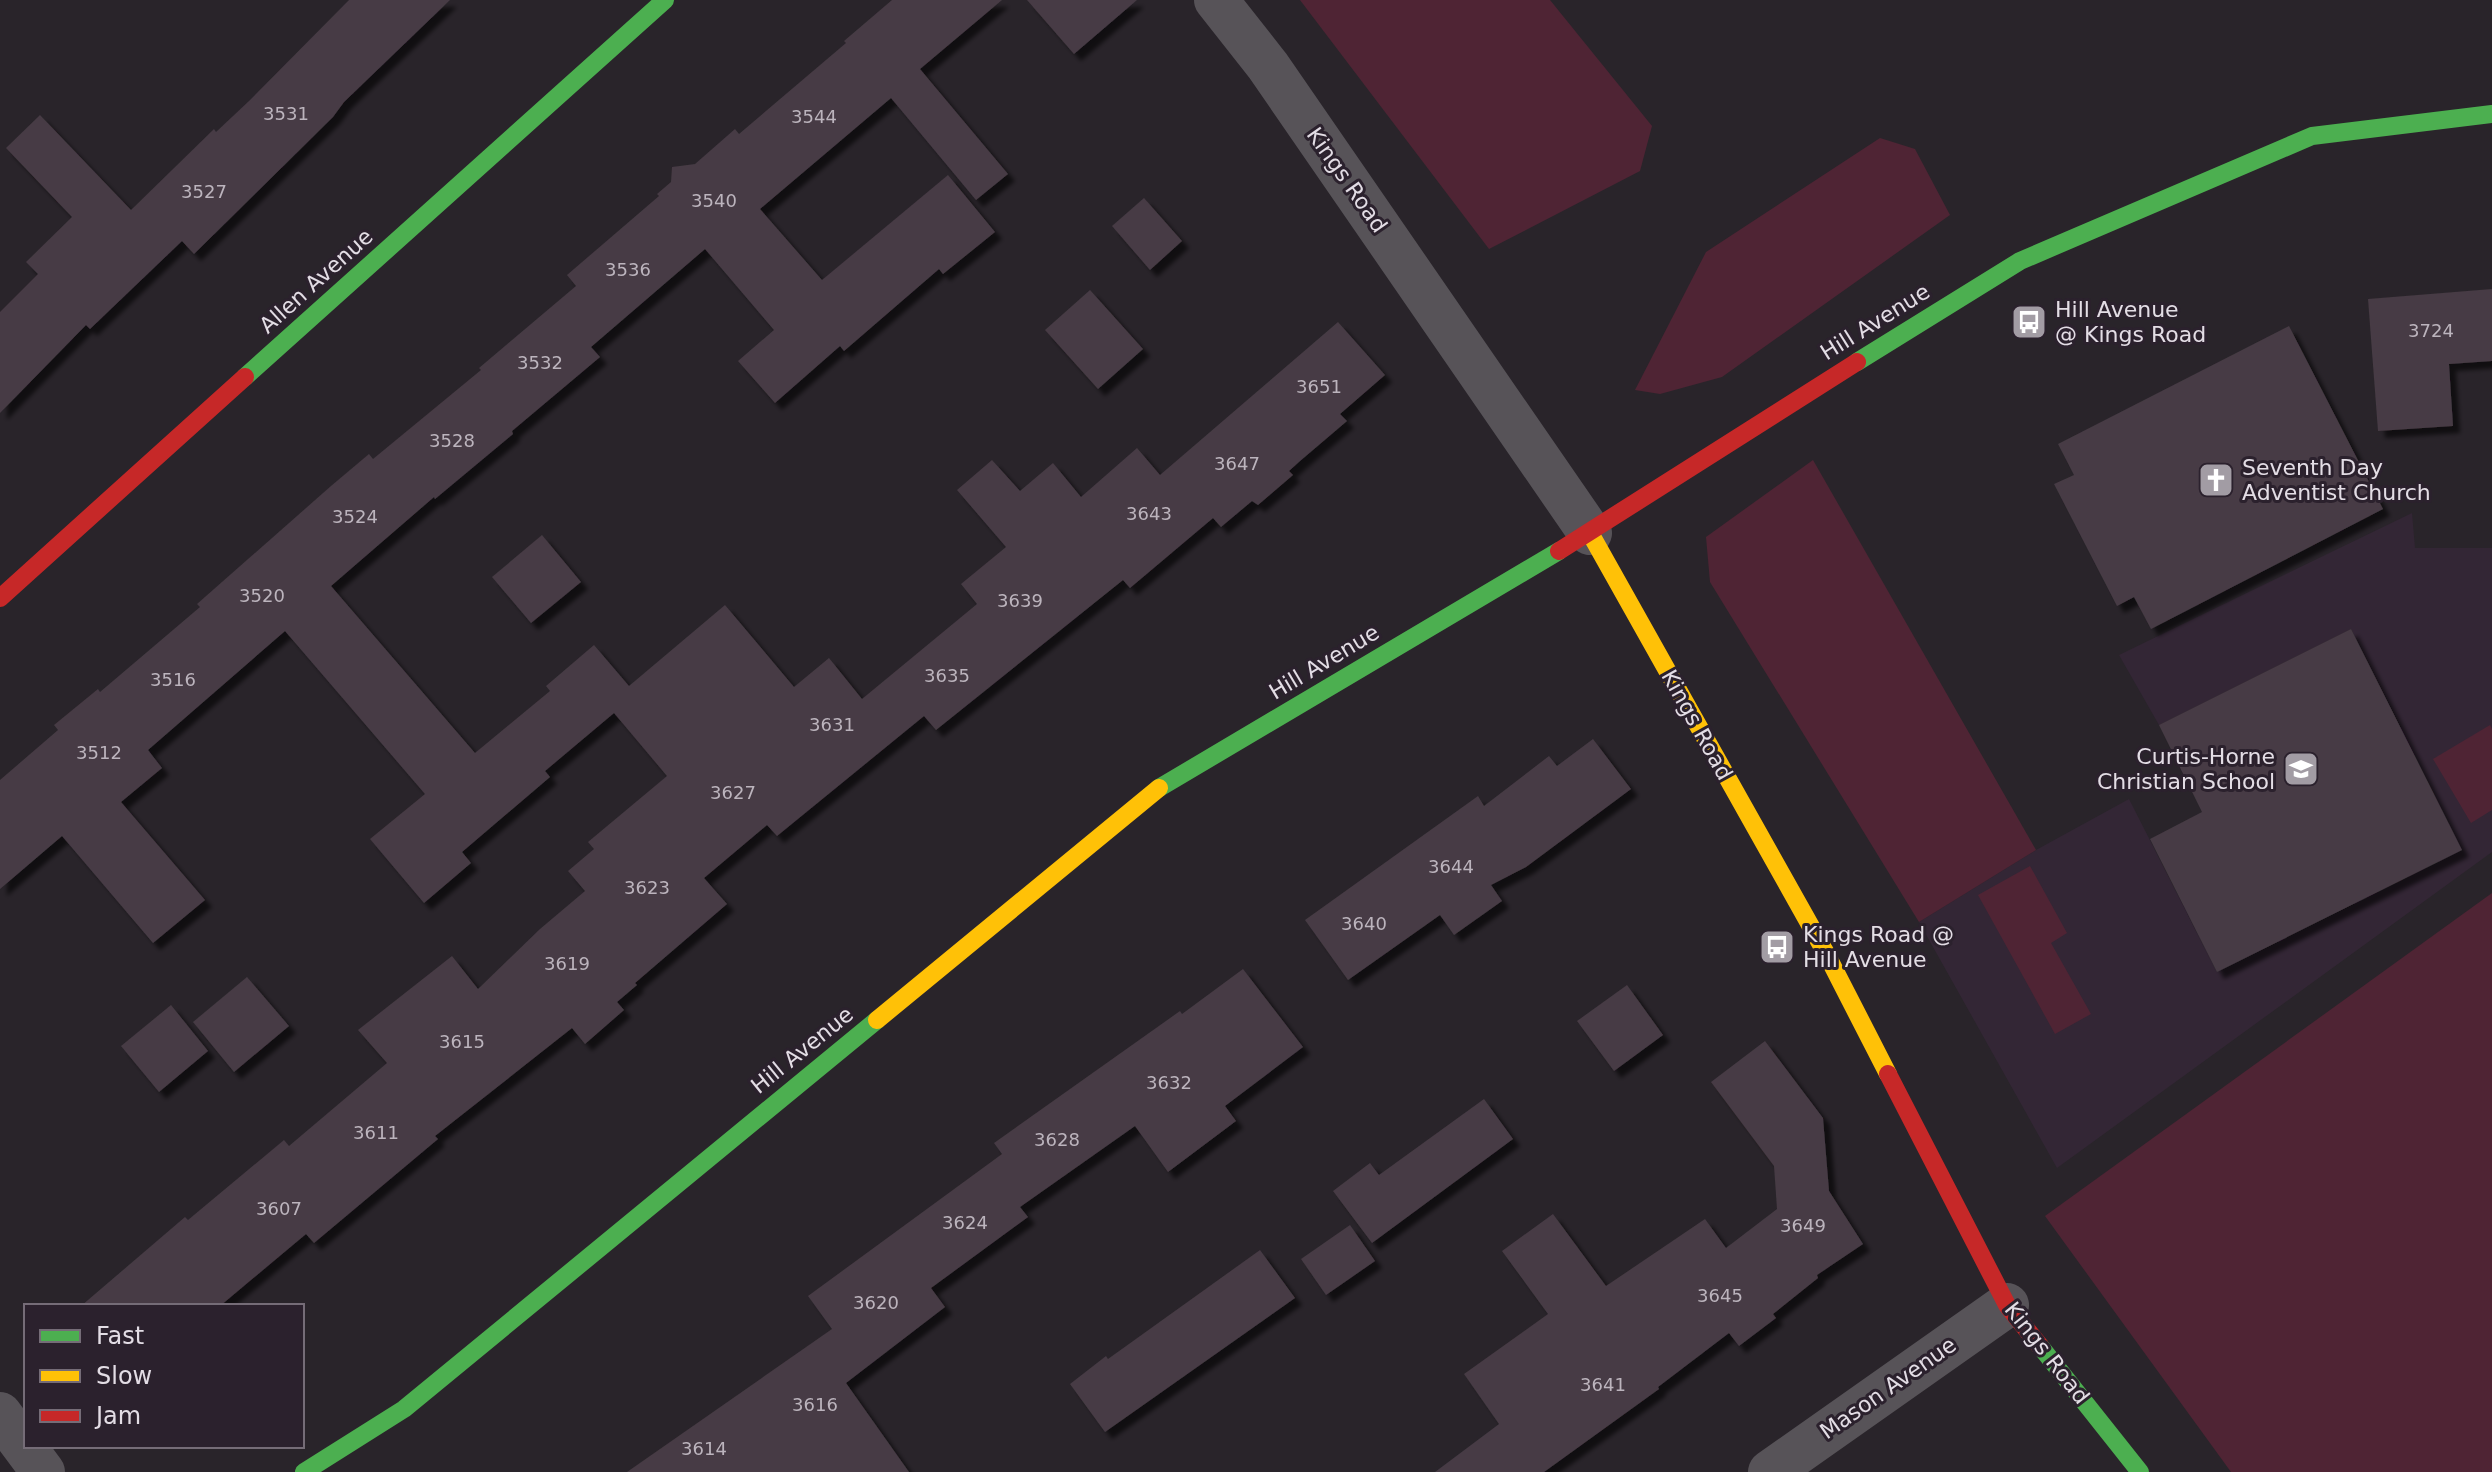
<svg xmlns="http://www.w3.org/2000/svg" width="2492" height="1472" font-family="'DejaVu Sans',sans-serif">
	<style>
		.built { fill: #332635 }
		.green { fill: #4f2434 }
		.building { fill: #463b44; filter: url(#shadow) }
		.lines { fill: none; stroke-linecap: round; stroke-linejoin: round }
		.street { stroke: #575358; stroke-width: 44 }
		.fast { stroke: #4caf50; stroke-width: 18 }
		.slow { stroke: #ffc107; stroke-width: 18 }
		.jam { stroke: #c62828; stroke-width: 18 }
		.labels { text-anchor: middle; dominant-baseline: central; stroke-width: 6; stroke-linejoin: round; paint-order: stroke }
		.number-label { font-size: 18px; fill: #bcb4bd }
		.street-label { font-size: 22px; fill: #e3dde5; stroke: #2b212d }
		.poi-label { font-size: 22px; fill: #e3dde5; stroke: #2b212d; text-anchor: start }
	</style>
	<defs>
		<filter id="shadow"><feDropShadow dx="7" dy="7" stdDeviation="2" flood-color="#0009"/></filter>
	</defs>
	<rect width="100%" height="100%" fill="#29242a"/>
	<polygon class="built" points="2412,513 2415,548 2492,548 2492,852 2057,1168 1919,922 2036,850 2129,799 2217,972 2462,850 2351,629 2159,725 2119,655"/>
	<g class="green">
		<polygon points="1300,0 1550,0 1652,126 1640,171 1489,249"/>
		<polygon points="1880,138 1915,149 1950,215 1722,377 1660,394 1635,390 1706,252"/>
		<polygon points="1813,460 2036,850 1919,922 1710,582 1706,537"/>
		<polygon points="2490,725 2492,729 2492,810 2471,823 2433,759"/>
		<polygon points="2030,866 2067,933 2051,943 2091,1014 2055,1034 1978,895"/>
		<polygon points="2492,893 2492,1472 2231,1472 2045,1216"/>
	</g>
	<g class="building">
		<polygon points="349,0 450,0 344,102 333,117 194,254 182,241 90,329 86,325 0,413 0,312 38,274 26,262 72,217 6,148 40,115 131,210 214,129 216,132 249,101"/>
		<polygon points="892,0 1002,0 920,69 1008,174 976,200 891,98 760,209 822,280 948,175 995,232 943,274 939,269 844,351 840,346 775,403 738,361 774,330 705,249 591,347 600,357 512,431 513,434 435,499 434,497 331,586 475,753 550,691 546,686 594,645 629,686 725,605 794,687 829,658 862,699 977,604 961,584 1006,547 957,490 992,460 1020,491 1053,463 1081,497 1137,448 1160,475 1338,322 1385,375 1340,414 1347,421 1300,461 1289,471 1293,475 1258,505 1252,501 1221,527 1213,518 1130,588 1123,580 936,730 924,716 777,836 767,825 704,878 727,904 635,983 637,985 617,1002 624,1010 585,1044 572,1028 435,1136 438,1139 314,1243 306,1234 220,1306 81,1306 185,1217 188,1220 284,1140 289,1146 387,1063 358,1030 452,956 478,989 540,929 585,891 568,871 594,849 588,842 667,776 614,713 545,771 550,777 462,852 471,863 424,903 370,839 425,794 285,631 148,750 162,768 121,802 205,900 153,943 62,836 0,889 0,780 58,730 54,725 98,689 100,692 200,607 197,604 331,486 369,454 373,459 481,370 479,368 576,286 567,275 659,196 657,194 671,182 672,167 695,164 735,129 739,134 846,43 844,41"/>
		<polygon points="1027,0 1137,0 1074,54"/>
		<polygon points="1144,198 1182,241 1150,270 1112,226"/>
		<polygon points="2492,289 2492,361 2449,364 2453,426 2378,431 2368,299"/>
		<polygon points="1090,290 1143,349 1098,389 1045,330"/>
		<polygon points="2289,326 2383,509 2151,629 2134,597 2117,606 2054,484 2074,475 2058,444"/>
		<polygon points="542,535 581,582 531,623 492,577"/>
		<polygon points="2351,629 2462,850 2217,972 2150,839 2202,812 2159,725"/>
		<polygon points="1593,739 1631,789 1526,867 1491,885 1502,901 1454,935 1440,915 1348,980 1305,920 1478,796 1484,806 1549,756 1557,766"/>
		<polygon points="1243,969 1303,1047 1225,1106 1236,1121 1168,1172 1135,1126 1020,1207 1028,1217 931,1288 945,1307 846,1383 909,1472 627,1472 832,1329 808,1296 1002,1154 994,1143 1180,1011 1182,1014"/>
		<polygon points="247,977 289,1026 234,1072 193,1022"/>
		<polygon points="1627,985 1663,1035 1614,1071 1577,1021"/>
		<polygon points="171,1005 208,1051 159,1092 121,1046"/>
		<polygon points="1765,1041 1823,1118 1829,1191 1863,1244 1817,1275 1818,1278 1773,1314 1776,1318 1739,1346 1729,1333 1658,1387 1659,1389 1544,1472 1435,1472 1499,1424 1464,1374 1548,1314 1502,1251 1553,1214 1606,1286 1705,1219 1726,1248 1777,1209 1774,1166 1711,1082"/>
		<polygon points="1484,1099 1513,1139 1372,1243 1333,1191 1370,1163 1379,1175"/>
		<polygon points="1350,1225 1375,1261 1326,1295 1301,1259"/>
		<polygon points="1260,1250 1295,1298 1105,1432 1070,1384 1106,1356 1108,1359"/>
	</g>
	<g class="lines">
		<g class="street">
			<polyline points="1216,0 1268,66 1590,533"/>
			<polyline points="0,1414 43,1472"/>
			<polyline points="1770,1472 2007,1305"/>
		</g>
		<g class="fast">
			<polyline points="1857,362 2020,261 2312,136 2492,114"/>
			<polyline points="245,377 665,0"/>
			<polyline points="1159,788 1559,551"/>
			<polyline points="2040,1346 2140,1472"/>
			<polyline points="304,1472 404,1409 877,1020"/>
		</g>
		<g class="slow">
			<polyline points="1590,533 1828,957 1888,1074"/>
			<polyline points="877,1020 1159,788"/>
		</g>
		<g class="jam">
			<polyline points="1559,551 1857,362"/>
			<polyline points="0,598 245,377"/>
			<polyline points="1888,1074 2007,1305 2040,1346"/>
		</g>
	</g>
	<defs>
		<symbol id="bus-square" viewBox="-11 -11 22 22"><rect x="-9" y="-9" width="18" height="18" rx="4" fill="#a29ca4" stroke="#2b212d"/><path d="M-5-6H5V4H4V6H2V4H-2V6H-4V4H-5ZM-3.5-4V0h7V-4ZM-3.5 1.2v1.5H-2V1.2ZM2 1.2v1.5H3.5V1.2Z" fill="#fff"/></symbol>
		<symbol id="church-square" viewBox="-11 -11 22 22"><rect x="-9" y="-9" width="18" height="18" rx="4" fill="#a29ca4" stroke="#2b212d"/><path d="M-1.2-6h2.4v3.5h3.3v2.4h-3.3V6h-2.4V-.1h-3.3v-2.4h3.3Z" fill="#fff"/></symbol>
		<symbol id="school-square" viewBox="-11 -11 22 22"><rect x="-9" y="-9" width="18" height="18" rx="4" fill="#a29ca4" stroke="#2b212d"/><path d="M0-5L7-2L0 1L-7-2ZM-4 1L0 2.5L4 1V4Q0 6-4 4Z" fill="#fff"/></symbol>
	</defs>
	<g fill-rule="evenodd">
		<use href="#bus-square" x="2009" y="302" width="40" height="40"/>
		<use href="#church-square" x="2196" y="460" width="40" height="40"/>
		<use href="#school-square" x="2281" y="749" width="40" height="40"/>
		<use href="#bus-square" x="1757" y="927" width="40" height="40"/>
	</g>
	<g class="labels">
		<g class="number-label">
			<text x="286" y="113">3531</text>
			<text x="814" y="116">3544</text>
			<text x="204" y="191">3527</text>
			<text x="714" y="200">3540</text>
			<text x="628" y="269">3536</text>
			<text x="2431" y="330">3724</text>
			<text x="540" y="362">3532</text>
			<text x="1319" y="386">3651</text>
			<text x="452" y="440">3528</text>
			<text x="1237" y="463">3647</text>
			<text x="1149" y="513">3643</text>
			<text x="355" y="516">3524</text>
			<text x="262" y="595">3520</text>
			<text x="1020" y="600">3639</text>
			<text x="947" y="675">3635</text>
			<text x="173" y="679">3516</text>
			<text x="832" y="724">3631</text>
			<text x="99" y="752">3512</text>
			<text x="733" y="792">3627</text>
			<text x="1451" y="866">3644</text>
			<text x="647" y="887">3623</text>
			<text x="1364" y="923">3640</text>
			<text x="567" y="963">3619</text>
			<text x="462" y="1041">3615</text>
			<text x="1169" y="1082">3632</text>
			<text x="376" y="1132">3611</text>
			<text x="1057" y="1139">3628</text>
			<text x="279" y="1208">3607</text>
			<text x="965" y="1222">3624</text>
			<text x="1803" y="1225">3649</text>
			<text x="1720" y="1295">3645</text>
			<text x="876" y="1302">3620</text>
			<text x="1603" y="1384">3641</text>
			<text x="815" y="1404">3616</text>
			<text x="704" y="1448">3614</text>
		</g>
		<g class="street-label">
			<text transform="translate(1347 180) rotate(55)">Kings Road</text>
			<text transform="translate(316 281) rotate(-42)">Allen Avenue</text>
			<text transform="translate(1875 322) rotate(-32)">Hill Avenue</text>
			<text transform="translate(1324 662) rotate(-31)">Hill Avenue</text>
			<text transform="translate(1697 725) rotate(61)">Kings Road</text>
			<text transform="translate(802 1050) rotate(-39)">Hill Avenue</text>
			<text transform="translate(2047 1353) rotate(52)">Kings Road</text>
			<text transform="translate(1888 1388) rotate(-35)">Mason Avenue</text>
		</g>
		<g class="poi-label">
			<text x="2055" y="309">Hill Avenue<tspan x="2055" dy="25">@ Kings Road</tspan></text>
			<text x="2242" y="467">Seventh Day<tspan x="2242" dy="25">Adventist Church</tspan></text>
			<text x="2275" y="756" text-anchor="end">Curtis-Horne<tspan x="2275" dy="25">Christian School</tspan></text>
			<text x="1803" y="934">Kings Road @<tspan x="1803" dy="25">Hill Avenue</tspan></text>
		</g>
	</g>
	<rect x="24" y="1304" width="280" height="144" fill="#2b212d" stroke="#756c77" stroke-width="2"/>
	<rect x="40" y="1330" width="40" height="12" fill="#4caf50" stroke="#756c77" stroke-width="2"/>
	<text x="96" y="1344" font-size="24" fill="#e3dde5">Fast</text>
	<rect x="40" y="1370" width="40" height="12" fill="#ffc107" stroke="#756c77" stroke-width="2"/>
	<text x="96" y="1384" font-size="24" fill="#e3dde5">Slow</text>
	<rect x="40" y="1410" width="40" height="12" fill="#c62828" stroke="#756c77" stroke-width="2"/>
	<text x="96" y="1424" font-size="24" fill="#e3dde5">Jam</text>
</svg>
